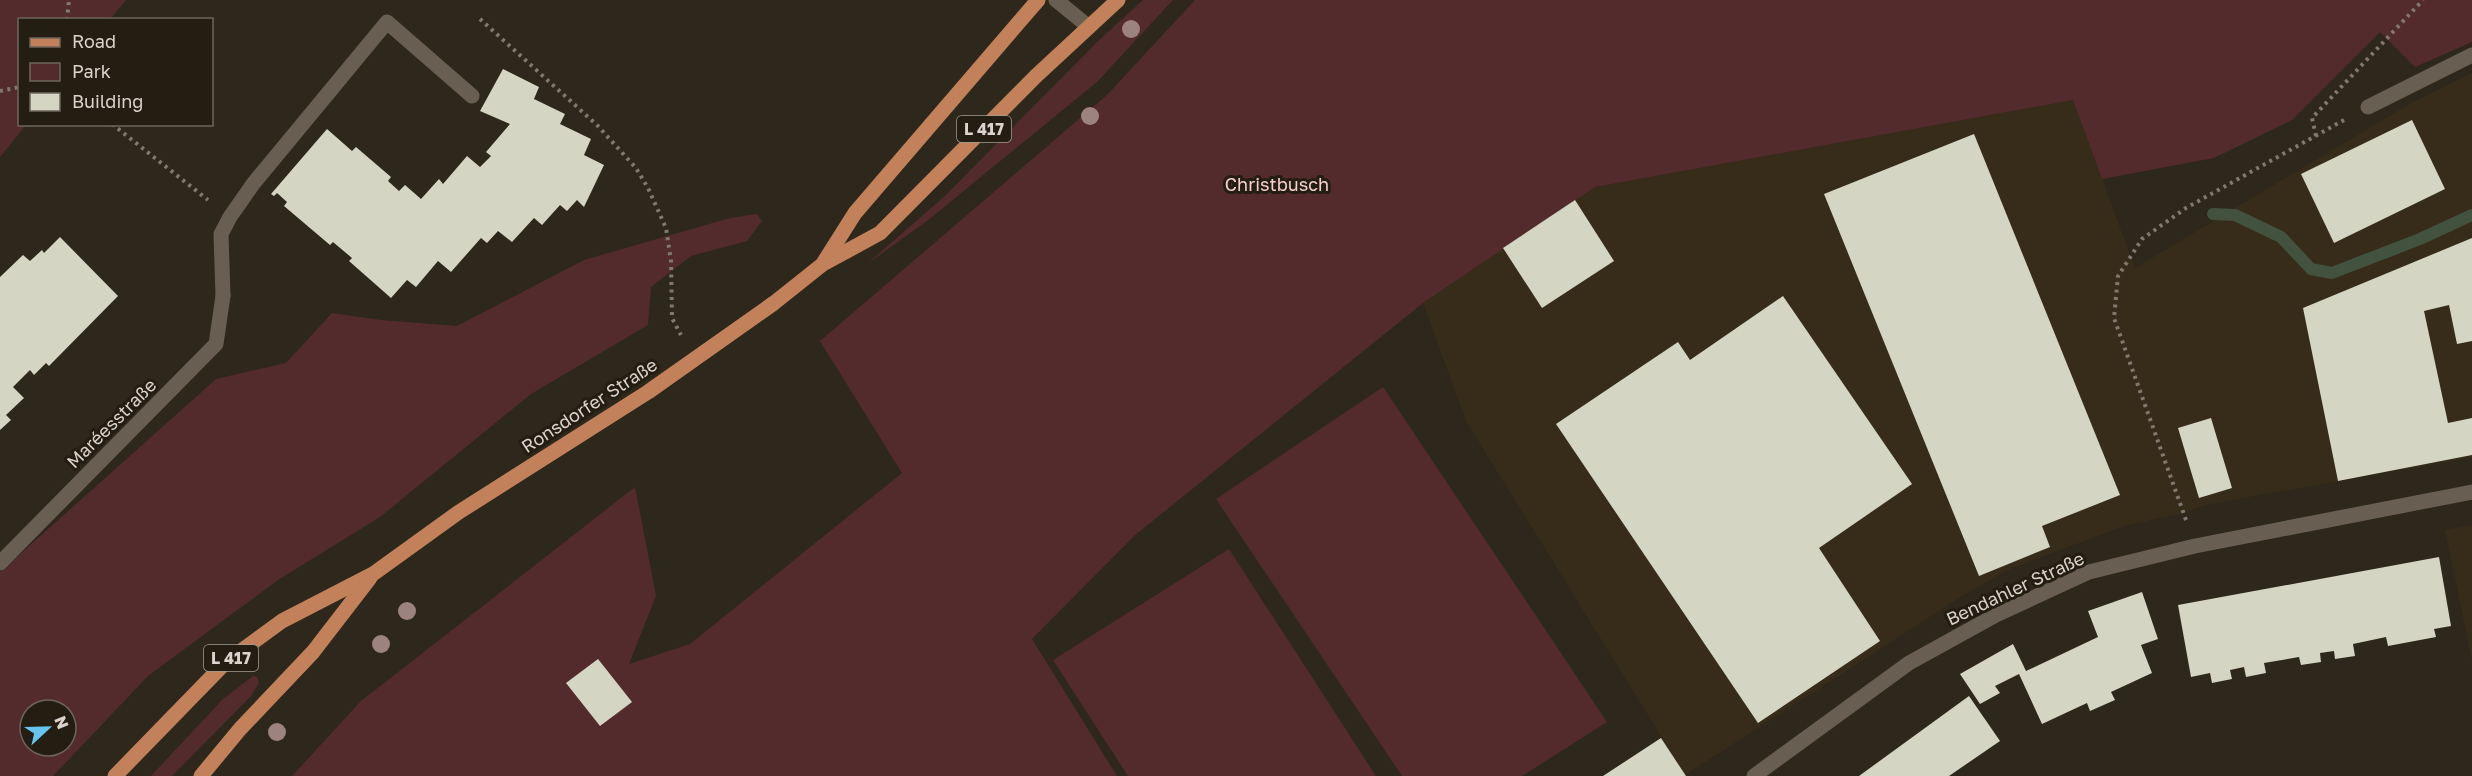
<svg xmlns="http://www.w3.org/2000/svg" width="2472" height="776" font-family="'Golos Text',sans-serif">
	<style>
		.built { fill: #372c1a }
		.green { fill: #542b2d; fill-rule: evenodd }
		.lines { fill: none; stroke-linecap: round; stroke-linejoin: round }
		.stream { stroke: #42523e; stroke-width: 12 }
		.building { fill: #d4d5c3 }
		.path { stroke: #7f796f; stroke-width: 4; stroke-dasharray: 3 4.5; stroke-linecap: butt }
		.service { stroke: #685f52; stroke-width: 15 }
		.minor { stroke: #685f52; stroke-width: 15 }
		.primary { stroke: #c2815b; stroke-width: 15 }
		.tree { fill: #9d837f }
		.labels { text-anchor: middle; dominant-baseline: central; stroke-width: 6; stroke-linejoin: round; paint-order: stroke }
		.shield { fill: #241d11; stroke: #a39d95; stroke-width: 1.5 }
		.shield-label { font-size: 16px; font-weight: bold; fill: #d9d4cd }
		.park-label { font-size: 18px; fill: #f7cfd0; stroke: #241d11 }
		.street-label { font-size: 18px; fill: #d9d4cd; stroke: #241d11 }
	</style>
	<rect width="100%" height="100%" fill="#2e271b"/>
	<g class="built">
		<polygon points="2472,73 2472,457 2205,505 2183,513 2124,526 2010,569 1964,595 1685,775 1466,421 1423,303 1595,187 2073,100 2135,268 2411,103"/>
		<polygon points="2472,525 2472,661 2445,530"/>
	</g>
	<g class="green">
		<polygon points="0,0 126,0 110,19 20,20 20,124 26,125 0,157"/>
		<polygon points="1143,0 1173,0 1097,82 927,221 867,264 947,194 1097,42"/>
		<polygon points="1195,0 2472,0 2472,42 2415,67 2380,32 2292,120 2214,158 2102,179 2073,100 1595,187 1423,303 1134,536 1032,639 1117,776 292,776 361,701 635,487 656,596 629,664 690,644 902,473 820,341 1108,94"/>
		<path d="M 757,214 L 762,221 L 747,241 L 691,256 L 651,287 L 648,325 L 531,394 L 380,517 L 278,580 L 148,676 L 53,776 L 0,776 L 0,572 L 216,379 L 286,363 L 332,313 L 381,320 L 457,326 L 584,260 L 730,218 ZM 30,710 L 66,710 L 66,746 L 30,746 Z"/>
		<polygon points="1383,387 1607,722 1522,776 1402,776 1216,499"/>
		<polygon points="1229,549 1376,776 1128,776 1053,660"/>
		<polygon points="253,676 257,677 259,683 251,696 172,776 151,776 223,699"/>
	</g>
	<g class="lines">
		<polyline class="stream" points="2213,214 2235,215 2281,237 2311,269 2332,273 2420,239 2472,215"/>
	</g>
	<g class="building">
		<polygon points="503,69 539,87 534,99 565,114 560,124 591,139 584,155 604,165 584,207 577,200 567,211 560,205 542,225 534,218 512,242 498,231 487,243 481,238 451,272 438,261 416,287 407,280 391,298 349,261 352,258 333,242 330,245 284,206 287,202 277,193 274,196 271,194 327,129 352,151 356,147 391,177 388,181 399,191 405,185 421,199 439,179 443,184 467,156 480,167 491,156 486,152 510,124 480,111"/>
		<polygon points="2412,120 2445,189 2334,243 2301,174"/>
		<polygon points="1974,134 2120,495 2042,526 2050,547 1979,576 1824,194"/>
		<polygon points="1575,200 1614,261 1542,308 1503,248"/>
		<polygon points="60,237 118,296 49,366 46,363 34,375 30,370 13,387 24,398 6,415 11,420 0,430 0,277 23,255 30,261 42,250 44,253"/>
		<polygon points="2472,238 2472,341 2457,344 2449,305 2424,311 2448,423 2472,418 2472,455 2338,481 2303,308"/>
		<polygon points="1783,296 1912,484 1819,548 1880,641 1758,723 1556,424 1678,342 1690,360"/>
		<polygon points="2211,418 2232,488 2199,498 2178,428"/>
		<polygon points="2439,557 2451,626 2434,629 2436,637 2388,646 2386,637 2353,644 2355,656 2335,659 2334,651 2320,653 2321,662 2301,665 2299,657 2264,663 2266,673 2246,677 2244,667 2230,670 2232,679 2212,683 2210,673 2191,677 2178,605"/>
		<polygon points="2142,592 2158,639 2141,645 2152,673 2111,692 2115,700 2090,711 2087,703 2042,724 2019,674 1995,686 2000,693 1980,704 1960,674 2013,644 2026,671 2098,637 2088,611"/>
		<polygon points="598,659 632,702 600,726 566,683"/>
		<polygon points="1969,696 2000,741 1949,776 1859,776"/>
		<polygon points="1661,738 1686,776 1603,776"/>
	</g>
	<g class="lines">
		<g class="path">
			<polyline points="480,19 597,125 636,168 648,188 666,228 671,261 672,318 681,335"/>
			<polyline points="67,20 69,0"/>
			<polyline points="0,91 20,87"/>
			<polyline points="112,124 208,200"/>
			<polyline points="2316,136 2312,118 2423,0"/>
			<polyline points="2186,520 2114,318 2118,276 2142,239 2186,208 2344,120"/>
		</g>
		<polyline class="service" points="223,296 221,234 230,217 253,184 387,22 472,96"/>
		<g class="minor">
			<polyline points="1056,0 1089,27"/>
			<polyline points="2368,107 2472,55"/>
			<polyline points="0,563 216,344 223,296"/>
			<polyline points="1754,776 1909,663 1996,615 2089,572 2195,546 2472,492"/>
		</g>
		<g class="primary">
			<polyline points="824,262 855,213 1038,0"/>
			<polyline points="115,776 226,662 282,621 373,574 459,512 648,392 774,303 823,264 880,233 1036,76 1118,0"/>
			<polyline points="201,776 240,729 313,652 370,578"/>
		</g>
	</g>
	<g class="tree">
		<circle cx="1131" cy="29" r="9"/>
		<circle cx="1090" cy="116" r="9"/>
		<circle cx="407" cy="611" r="9"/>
		<circle cx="381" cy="644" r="9"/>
		<circle cx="277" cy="732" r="9"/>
	</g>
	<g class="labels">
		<g class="shield">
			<rect x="957" y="116" width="54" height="26" rx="4.5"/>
			<rect x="204" y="645" width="54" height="26" rx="4.5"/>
		</g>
		<g class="shield-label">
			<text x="984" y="129">L 417</text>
			<text x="231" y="658">L 417</text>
		</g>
		<g class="park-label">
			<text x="1277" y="184">Christbusch</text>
		</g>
		<g class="street-label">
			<text transform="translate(589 405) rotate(-33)">Ronsdorfer Straße</text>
			<text transform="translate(111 423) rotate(-45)">Maréesstraße</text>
			<text transform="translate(2015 588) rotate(-25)">Bendahler Straße</text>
		</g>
	</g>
	<rect x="18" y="18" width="195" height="108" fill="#241d11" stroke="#6c665c" stroke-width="1.5"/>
	<rect x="30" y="38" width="30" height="9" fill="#c2815b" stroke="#6c665c" stroke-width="1.5"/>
	<text x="72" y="48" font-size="18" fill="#d9d4cd">Road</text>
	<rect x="30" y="63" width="30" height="18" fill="#542b2d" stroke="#6c665c" stroke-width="1.5"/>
	<text x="72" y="78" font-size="18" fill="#d9d4cd">Park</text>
	<rect x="30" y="93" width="30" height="18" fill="#d4d5c3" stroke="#6c665c" stroke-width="1.5"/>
	<text x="72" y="108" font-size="18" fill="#d9d4cd">Building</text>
	<g transform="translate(48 728) rotate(68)"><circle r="28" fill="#241d11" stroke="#6c665c" stroke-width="1.5"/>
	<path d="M0-4.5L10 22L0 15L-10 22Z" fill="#66c4ef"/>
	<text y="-9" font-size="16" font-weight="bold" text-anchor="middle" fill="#d9d4cd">N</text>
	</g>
</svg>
